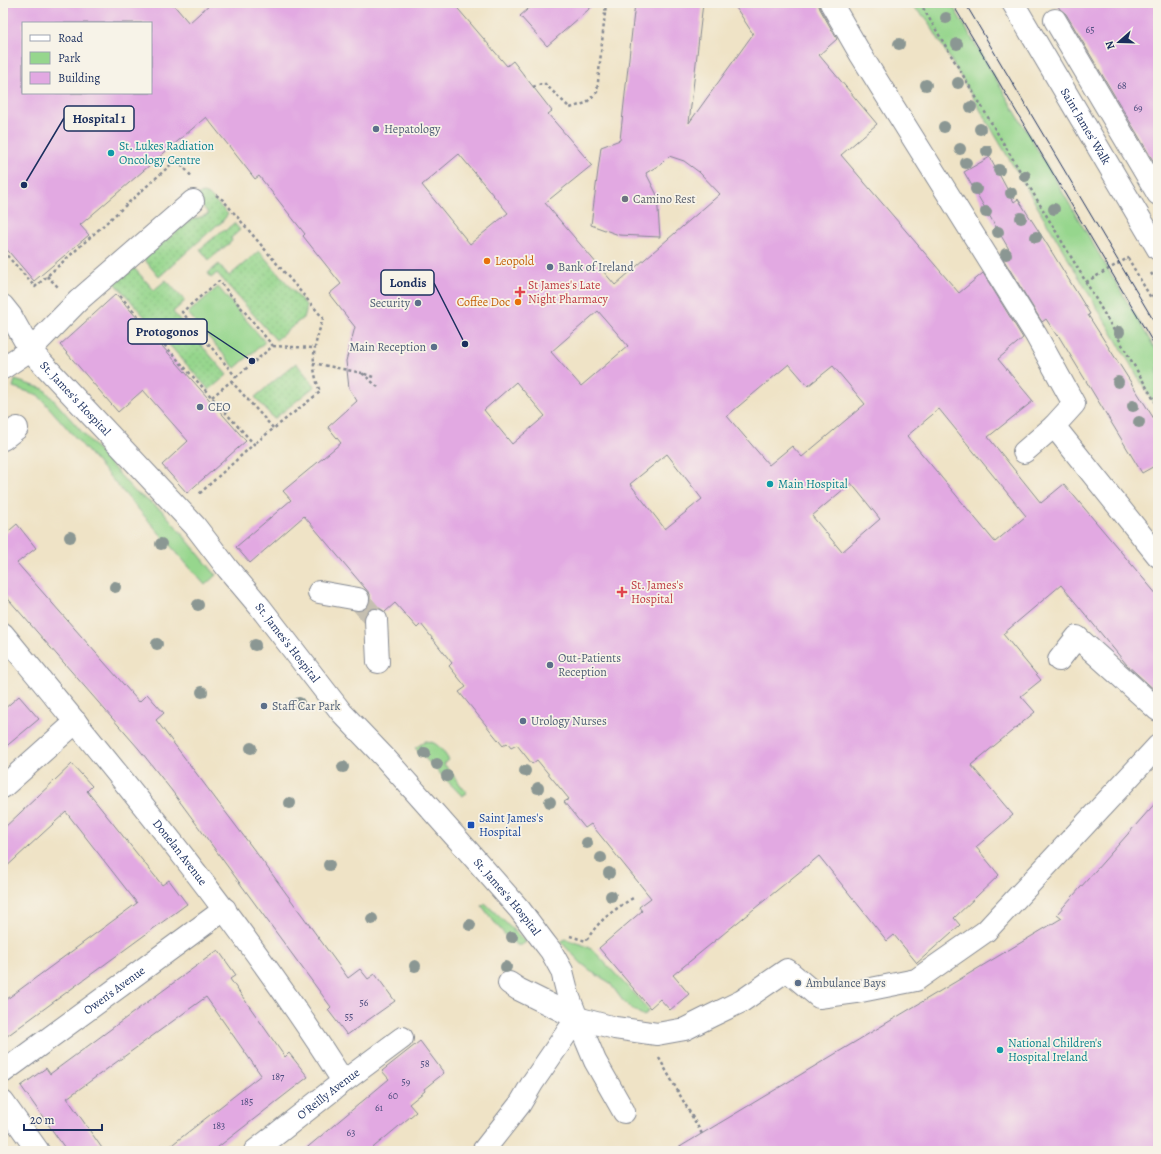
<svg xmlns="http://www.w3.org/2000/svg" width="1161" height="1154" font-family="Alegreya,serif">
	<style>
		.green { fill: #96d68d; stroke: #588276 }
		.garden { fill: url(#garden-dots); stroke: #588276 }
		.building { fill: #e2a9e2; fill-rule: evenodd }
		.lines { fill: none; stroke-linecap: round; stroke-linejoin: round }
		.minor-tunnel { stroke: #c5bfb1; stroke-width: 22; stroke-dasharray: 22 11; stroke-linecap: butt }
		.minor-casing { stroke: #858992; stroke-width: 24 }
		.path { stroke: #858992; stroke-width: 2.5; stroke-dasharray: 3 3; stroke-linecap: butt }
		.minor { stroke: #fff; stroke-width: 22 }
		.tram { stroke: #1b2f5e; stroke-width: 1 }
		.tree { fill: #8b9793 }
		.service-dot { fill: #5c6f8a; stroke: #f7f3e8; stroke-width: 1.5 }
		.culture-dot { fill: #0f9aa8; stroke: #f7f3e8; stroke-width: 1.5 }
		.worship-dot { fill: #6b7280; stroke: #f7f3e8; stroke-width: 1.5 }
		.food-dot { fill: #e8710a; stroke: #f7f3e8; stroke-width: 1.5 }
		.health-dot { fill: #e0444e; stroke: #f7f3e8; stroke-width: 1.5 }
		.transit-dot { fill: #1a4fb4; stroke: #f7f3e8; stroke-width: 1.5 }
		.labels { text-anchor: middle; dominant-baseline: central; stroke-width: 3.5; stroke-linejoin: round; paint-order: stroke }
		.number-label { font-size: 10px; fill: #4d4e7f }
		.street-label { font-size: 12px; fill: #1b2f5e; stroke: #f7f3e8 }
		.service-label { font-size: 12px; fill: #4e5e75; stroke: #f7f3e8; text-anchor: start }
		.culture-label { font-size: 12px; fill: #0d838f; stroke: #f7f3e8; text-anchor: start }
		.worship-label { font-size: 12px; fill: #5b616d; stroke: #f7f3e8; text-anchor: start }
		.food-label { font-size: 12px; fill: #c56008; stroke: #f7f3e8; text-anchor: start }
		.health-label { font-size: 12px; fill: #be3a42; stroke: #f7f3e8; text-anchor: start }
		.transit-label { font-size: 12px; fill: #164399; stroke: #f7f3e8; text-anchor: start }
		.leader { fill: none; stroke: #1b2f5e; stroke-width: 1.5 }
		.callout-dot { fill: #1b2f5e; stroke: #f7f3e8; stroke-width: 1.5 }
		.callout { fill: #f7f3e8; stroke: #1b2f5e; stroke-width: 1.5 }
		.callout-label { font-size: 13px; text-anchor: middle; font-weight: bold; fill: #1b2f5e }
	</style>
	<defs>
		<pattern id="garden-dots" width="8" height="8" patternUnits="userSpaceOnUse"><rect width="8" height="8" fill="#96d68d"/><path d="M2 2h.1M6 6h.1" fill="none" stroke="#81b87c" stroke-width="1.8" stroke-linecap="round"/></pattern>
	</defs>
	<rect width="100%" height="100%" fill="#f7f3e8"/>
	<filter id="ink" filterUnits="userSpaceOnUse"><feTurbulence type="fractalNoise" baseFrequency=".025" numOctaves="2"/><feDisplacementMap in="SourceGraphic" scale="8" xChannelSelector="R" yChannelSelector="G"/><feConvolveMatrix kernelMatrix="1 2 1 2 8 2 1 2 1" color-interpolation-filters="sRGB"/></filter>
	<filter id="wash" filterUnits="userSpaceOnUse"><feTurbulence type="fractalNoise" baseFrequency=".012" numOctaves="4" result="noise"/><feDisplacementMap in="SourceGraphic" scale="16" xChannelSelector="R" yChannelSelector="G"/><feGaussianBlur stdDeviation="0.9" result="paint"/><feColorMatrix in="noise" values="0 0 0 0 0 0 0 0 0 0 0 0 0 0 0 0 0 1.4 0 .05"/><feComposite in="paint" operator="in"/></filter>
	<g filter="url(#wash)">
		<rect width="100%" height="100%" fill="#efe3c6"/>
		<g class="green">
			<polygon points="911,3 951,3 1158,354 1158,411 926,18 913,7"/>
			<polygon points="218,287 265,342 235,368 188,313"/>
			<polygon points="15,380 44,389 135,492 163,511 216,575 205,585 38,395 13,387"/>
			<path d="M 426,741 C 438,742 442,750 449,760 L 444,764 L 467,793 L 462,796 L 415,748 Z"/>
			<path d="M 485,903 L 526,942 C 523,944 521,946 517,945 C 509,942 488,914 482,906 Z"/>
			<polygon points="565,939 581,944 593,950 649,1010 644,1016 634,1010 623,1001 609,982 595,974 581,963 561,942"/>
		</g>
		<g class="garden">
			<polygon points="204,193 209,195 228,214 221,223 217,225 159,277 144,259 189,221 209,214 193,195"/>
			<polygon points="234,223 240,230 231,238 232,241 209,260 200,249 223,230 225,231"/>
			<polygon points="259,251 306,305 306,312 304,317 276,340 217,273 211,278 208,273 219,264 229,276"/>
			<polygon points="134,268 154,290 166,280 185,301 173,312 227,375 209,390 115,283"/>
			<polygon points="296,363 315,386 274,419 255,397"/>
		</g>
		<g id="blocks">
			<g class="building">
				<path d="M 3,3 L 172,3 L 189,23 L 211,3 L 453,3 L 507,66 L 513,61 L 552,111 L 548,114 L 592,165 L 545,203 L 615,285 L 720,194 L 699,172 L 684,161 L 669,156 L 661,164 L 646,173 L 657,195 L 660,237 L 619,235 L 591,225 L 601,147 L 620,140 L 635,3 L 703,3 L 689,123 L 753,34 L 733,3 L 818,3 L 820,9 L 837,39 L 819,55 L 877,124 L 841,155 L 959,293 L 983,273 L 1023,338 L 998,359 L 1033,401 L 988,437 L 1041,503 L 1064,484 L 1158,596 L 1158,693 L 1127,665 L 1061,585 L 1003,634 L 1041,680 L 1021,696 L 1035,712 L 971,765 L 1013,815 L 976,847 L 999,875 L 954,918 L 960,925 L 917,963 L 894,935 L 887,941 L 819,856 L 673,975 L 689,994 L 670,1010 L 660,999 L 650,1008 L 599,948 L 642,911 L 639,907 L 651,898 L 591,824 L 585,828 L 564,802 L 569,799 L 537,760 L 532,764 L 517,745 L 511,748 L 507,743 L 503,746 L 459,692 L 466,687 L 449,666 L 452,663 L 421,624 L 417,628 L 395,603 L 385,612 L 381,609 L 376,608 L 370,609 L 365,614 L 364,621 L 355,611 L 362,611 L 367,607 L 370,601 L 370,594 L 304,516 L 250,563 L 236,547 L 291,500 L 283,491 L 341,443 L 328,427 L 357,401 L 349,388 L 346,361 L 355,327 L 329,294 L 341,284 L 303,236 L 305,234 L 259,176 L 255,179 L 206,117 L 80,225 L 89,235 L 34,281 L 3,245 ZM 23,23 L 151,23 L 151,93 L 23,93 ZM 459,154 L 508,213 L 470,244 L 422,185 ZM 598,311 L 628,346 L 581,386 L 551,352 ZM 789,364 L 808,386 L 833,366 L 865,404 L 802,457 L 792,446 L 769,465 L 727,416 ZM 516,382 L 545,416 L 512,444 L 484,410 ZM 939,409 L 1026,516 L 995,542 L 907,436 ZM 667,454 L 702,499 L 665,529 L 630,484 ZM 851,483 L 880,519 L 842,552 L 812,516 Z"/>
				<polygon points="535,3 596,3 547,46 520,16"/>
				<polygon points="1056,3 1158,3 1158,169 1066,14 1060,9"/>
				<polygon points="990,157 1014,202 1018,199 1045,241 1090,314 1088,315 1158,425 1158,464 1142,473 1058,335 1057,336 1046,319 1042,322 1002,257 1010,251 964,172"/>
				<polygon points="116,294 246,441 187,493 162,465 188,441 143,390 118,412 60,345"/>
				<polygon points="17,524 36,548 17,563 139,702 147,694 164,713 156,720 261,859 348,978 360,969 368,979 375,974 395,1001 347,1035 328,1010 331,1007 172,791 139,749 3,593 3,536"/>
				<polygon points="19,696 39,719 3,749 3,710"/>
				<polygon points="72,764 92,786 87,791 162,885 169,880 187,904 3,1039 3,1002 137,903 66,812 3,870 3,829"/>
				<polygon points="1158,800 1158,1151 673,1151 1062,918 1057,914"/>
				<polygon points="218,950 236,975 230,979 285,1057 289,1053 308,1077 213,1151 164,1151 261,1075 206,997 67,1098 104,1151 67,1151 21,1086 46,1068 50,1074"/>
				<polygon points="420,1041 444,1073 424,1089 425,1091 409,1104 416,1112 369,1151 303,1151 389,1079 382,1071"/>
			</g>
		</g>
	</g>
	<g filter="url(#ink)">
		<use href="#blocks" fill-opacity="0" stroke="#858992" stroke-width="1"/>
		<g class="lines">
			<polyline class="minor-tunnel" points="358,599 376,620"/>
			<defs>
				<g id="minor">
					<polyline points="831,3 861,55 1036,335 1074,404 1054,426"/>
					<path id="s1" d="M 1013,3 L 1158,249"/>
					<polyline points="1055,20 1158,194"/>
					<path id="s2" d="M 3,306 L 11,316 L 30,350 L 195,526 L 228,569 L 260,607 L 342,713 L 386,759 L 469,852 L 520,910 L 544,942 L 551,951 L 562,971 L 568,995 L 577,1018 L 595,1061 L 624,1112"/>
					<polyline points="3,368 30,350 79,300 193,201"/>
					<polyline points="3,439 17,428"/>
					<polyline points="1024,452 1054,426 1158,556"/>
					<polyline points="319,592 358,599"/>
					<polyline points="376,620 378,662"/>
					<path id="s3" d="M 3,634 C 122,778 243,923 343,1081"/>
					<polyline points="1059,660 1077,637 1158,710"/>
					<polyline points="3,787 76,722"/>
					<polyline points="509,983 518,989 577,1018 615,1028 657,1034 685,1029 711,1016 742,1001 787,970 819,997 856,992 916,980 986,931 1158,746"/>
					<path id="s4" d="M 3,1072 L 225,909"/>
					<polyline points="3,1102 38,1151"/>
					<path id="s5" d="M 255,1151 L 335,1088 L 402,1038"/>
					<polyline points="483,1151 520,1104 533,1082 577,1018"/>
				</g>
			</defs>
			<use href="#minor" class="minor-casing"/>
			<g class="path">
				<polyline points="920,3 1086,282 1158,407"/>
				<polyline points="533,87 544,83 570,108 586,103 597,92 606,3"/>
				<path d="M 216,195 L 223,200 L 323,318 C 314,348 309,361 320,392 L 254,444"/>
				<polyline points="3,251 35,287 177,159 192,177"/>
				<polyline points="1151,273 1158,284"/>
				<polyline points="47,276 58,287"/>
				<polyline points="1086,282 1128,258 1151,298 1158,288"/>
				<polyline points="120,296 254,444 199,494"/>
				<polyline points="273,346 314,348"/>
				<polyline points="313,363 362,373"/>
				<polyline points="373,377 362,373 379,388"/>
				<polyline points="231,381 274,429"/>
				<polyline points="212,397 236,377 182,312 219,281 273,346 236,377"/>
				<path d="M 570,936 L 586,941 C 599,920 612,911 633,898"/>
				<polyline points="659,1058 702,1134"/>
			</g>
			<use href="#minor" class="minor"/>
			<g class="tram">
				<polyline points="952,3 1158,351"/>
				<polyline points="965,3 1158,328"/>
			</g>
		</g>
		<g class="tree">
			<circle cx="946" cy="18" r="6"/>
			<circle cx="899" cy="44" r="6"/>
			<circle cx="957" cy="44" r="6"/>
			<circle cx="958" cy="83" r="6"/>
			<circle cx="926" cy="85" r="6"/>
			<circle cx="971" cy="107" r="6"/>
			<circle cx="944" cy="127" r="6"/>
			<circle cx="980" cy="129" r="6"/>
			<circle cx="960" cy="149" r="6"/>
			<circle cx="987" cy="151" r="6"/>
			<circle cx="966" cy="163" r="6"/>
			<circle cx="999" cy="170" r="6"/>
			<circle cx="1025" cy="176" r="6"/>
			<circle cx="976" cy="189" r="6"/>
			<circle cx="1011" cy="193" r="6"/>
			<circle cx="1054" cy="209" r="6"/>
			<circle cx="986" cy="212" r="6"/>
			<circle cx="1021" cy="218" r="6"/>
			<circle cx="998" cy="232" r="6"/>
			<circle cx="1036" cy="237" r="6"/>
			<circle cx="1006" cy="254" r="6"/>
			<circle cx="1119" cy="332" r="6"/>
			<circle cx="1118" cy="382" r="6"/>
			<circle cx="1133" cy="406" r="6"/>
			<circle cx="1139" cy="422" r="6"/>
			<circle cx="70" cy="537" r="6"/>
			<circle cx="161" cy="544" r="6"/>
			<circle cx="115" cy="587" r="6"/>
			<circle cx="198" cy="605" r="6"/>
			<circle cx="157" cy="644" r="6"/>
			<circle cx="255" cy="645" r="6"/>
			<circle cx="202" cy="692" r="6"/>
			<circle cx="299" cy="703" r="6"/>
			<circle cx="251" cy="748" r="6"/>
			<circle cx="425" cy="753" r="6"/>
			<circle cx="437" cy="764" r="6"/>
			<circle cx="343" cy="767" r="6"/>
			<circle cx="525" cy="771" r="6"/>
			<circle cx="447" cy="776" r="6"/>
			<circle cx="538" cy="788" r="6"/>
			<circle cx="550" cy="802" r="6"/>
			<circle cx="290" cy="803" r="6"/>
			<circle cx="587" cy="843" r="6"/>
			<circle cx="601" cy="858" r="6"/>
			<circle cx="329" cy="865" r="6"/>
			<circle cx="609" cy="873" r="6"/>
			<circle cx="611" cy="896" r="6"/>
			<circle cx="372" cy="919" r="6"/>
			<circle cx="470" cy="925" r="6"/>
			<circle cx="512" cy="937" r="6"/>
			<circle cx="415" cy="966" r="6"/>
			<circle cx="506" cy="967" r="6"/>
		</g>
	</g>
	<g class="service-dot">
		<circle cx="376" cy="129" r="4"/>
		<circle cx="550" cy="267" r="4"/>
		<circle cx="418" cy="303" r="4"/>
		<circle cx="434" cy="347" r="4"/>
		<circle cx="200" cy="407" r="4"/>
		<circle cx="550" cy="665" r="4"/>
		<circle cx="264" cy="706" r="4"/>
		<circle cx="523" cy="721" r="4"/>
		<circle cx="798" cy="983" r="4"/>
	</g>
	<g class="culture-dot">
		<circle cx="111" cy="153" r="4"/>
		<circle cx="770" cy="484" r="4"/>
		<circle cx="1000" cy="1050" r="4"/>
	</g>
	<circle class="worship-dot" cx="625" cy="199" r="4"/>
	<g class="food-dot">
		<circle cx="487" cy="261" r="4"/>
		<circle cx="518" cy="302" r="4"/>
	</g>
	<g class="health-dot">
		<path d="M518 286h4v4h4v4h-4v4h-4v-4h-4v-4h4z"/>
		<path d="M620 586h4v4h4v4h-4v4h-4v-4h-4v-4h4z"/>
	</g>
	<rect class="transit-dot" x="467" y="821" width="8" height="8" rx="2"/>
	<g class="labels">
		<g class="number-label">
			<text x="1090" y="29">65</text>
			<text x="1122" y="85">68</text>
			<text x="1138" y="107">69</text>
			<text x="364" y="1002">56</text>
			<text x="349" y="1016">55</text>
			<text x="425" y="1063">58</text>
			<text x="278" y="1076">187</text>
			<text x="406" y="1081">59</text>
			<text x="393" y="1095">60</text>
			<text x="247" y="1101">185</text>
			<text x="379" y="1107">61</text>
			<text x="219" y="1125">183</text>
			<text x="351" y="1132">63</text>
		</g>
		<g class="street-label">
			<text stroke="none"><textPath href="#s1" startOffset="143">Saint James' Walk</textPath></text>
			<text stroke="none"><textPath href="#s2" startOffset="118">St. James's Hospital</textPath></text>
			<text stroke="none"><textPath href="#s2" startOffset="442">St. James's Hospital</textPath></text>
			<text stroke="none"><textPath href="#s3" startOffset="281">Donelan Avenue</textPath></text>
			<text stroke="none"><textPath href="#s2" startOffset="778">St. James's Hospital</textPath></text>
			<text stroke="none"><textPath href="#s4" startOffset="138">Owen's Avenue</textPath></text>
			<text stroke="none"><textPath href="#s5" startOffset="93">O'Reilly Avenue</textPath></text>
		</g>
		<g class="service-label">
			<text x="384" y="129">Hepatology</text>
			<text x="558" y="267">Bank of Ireland</text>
			<text x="410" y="303" text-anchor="end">Security</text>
			<text x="426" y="347" text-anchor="end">Main Reception</text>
			<text x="208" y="407">CEO</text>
			<text x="558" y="658">Out-Patients<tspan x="558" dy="14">Reception</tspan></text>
			<text x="272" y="706">Staff Car Park</text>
			<text x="531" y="721">Urology Nurses</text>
			<text x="806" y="983">Ambulance Bays</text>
		</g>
		<g class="culture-label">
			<text x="119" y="146">St. Lukes Radiation<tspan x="119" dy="14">Oncology Centre</tspan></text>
			<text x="778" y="484">Main Hospital</text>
			<text x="1008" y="1043">National Children's<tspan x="1008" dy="14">Hospital Ireland</tspan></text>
		</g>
		<g class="worship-label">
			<text x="633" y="199">Camino Rest</text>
		</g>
		<g class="food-label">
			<text x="495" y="261">Leopold</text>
			<text x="510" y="302" text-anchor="end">Coffee Doc</text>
		</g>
		<g class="health-label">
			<text x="528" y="285">St James's Late<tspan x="528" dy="14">Night Pharmacy</tspan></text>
			<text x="631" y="585">St. James's<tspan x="631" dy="14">Hospital</tspan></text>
		</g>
		<g class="transit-label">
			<text x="479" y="818">Saint James's<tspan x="479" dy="14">Hospital</tspan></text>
		</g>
	</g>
	<path class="leader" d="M24 185L64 118M465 344L434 283M252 361L207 331"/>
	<g class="callout-dot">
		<circle cx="24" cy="185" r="4"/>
		<circle cx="465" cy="344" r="4"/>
		<circle cx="252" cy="361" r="4"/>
	</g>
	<g class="callout">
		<rect x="64" y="106" width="70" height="25" rx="4"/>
		<rect x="381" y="270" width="53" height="25" rx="4"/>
		<rect x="128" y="319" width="79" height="25" rx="4"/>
	</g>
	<g class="callout-label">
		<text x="99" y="123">Hospital 1</text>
		<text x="408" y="287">Londis</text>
		<text x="167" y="336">Protogonos</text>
	</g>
	<rect width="1161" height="1154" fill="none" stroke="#f7f3e8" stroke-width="16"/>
	<rect x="22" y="22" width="130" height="72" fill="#f7f3e8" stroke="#9fa5b1"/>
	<rect x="30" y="35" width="20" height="6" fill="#ffffff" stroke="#9fa5b1"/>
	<text x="58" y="42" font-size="12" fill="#1b2f5e">Road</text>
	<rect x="30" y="52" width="20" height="12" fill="#96d68d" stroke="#9fa5b1"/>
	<text x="58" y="62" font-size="12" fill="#1b2f5e">Park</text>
	<rect x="30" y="72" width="20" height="12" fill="#e2a9e2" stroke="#9fa5b1"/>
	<text x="58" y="82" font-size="12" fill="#1b2f5e">Building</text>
	<g transform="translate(1119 42) rotate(250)" stroke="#f7f3e8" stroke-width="3" paint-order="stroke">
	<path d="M0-3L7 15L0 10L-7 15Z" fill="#1b2f5e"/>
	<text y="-6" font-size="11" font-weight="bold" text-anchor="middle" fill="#1b2f5e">N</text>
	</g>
	<path d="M24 1124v6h78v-6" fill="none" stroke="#1b2f5e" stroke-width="2"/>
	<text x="30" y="1124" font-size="12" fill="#1b2f5e" stroke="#f7f3e8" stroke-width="3" paint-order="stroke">20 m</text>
</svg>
